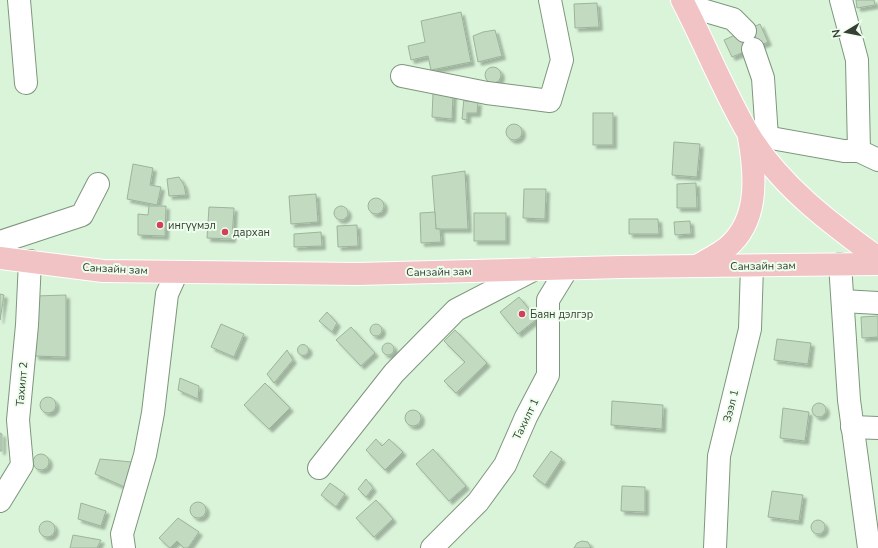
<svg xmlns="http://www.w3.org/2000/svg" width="878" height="548" font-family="'Nunito Sans',sans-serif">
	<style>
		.building { fill: #c1dac0; stroke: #9bb49a; filter: url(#shadow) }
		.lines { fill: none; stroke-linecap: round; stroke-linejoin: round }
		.minor-casing { stroke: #7e967d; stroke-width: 24 }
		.major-casing { stroke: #fff; stroke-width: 24 }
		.minor { stroke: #fff; stroke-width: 22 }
		.major { stroke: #f1c3c5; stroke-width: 22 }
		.poi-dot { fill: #d24159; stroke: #eefeed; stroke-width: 1.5 }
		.labels { text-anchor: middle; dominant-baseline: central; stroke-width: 4; stroke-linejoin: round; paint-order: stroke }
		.poi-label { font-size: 11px; fill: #353f34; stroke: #eefeed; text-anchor: start }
		.street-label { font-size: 11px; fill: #353f34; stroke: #eefeed }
	</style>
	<defs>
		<filter id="shadow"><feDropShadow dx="3.5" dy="3.5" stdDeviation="1" flood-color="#0004"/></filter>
	</defs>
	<rect width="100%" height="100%" fill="#daf4d9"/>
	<g class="building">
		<polygon points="856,0 874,0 875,5 857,8"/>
		<polygon points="597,3 599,27 575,28 574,4"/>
		<polygon points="461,12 471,62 431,70 428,56 411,60 408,46 425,42 421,21"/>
		<polygon points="760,24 768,42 732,57 724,40"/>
		<polygon points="495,30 502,56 478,62 473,36 483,32"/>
		<circle cx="493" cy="75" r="8"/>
		<polygon points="433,93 453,94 452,119 432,117"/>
		<polygon points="464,98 465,101 478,102 477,113 467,113 467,120 462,119"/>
		<rect x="593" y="113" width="20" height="32"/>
		<circle cx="514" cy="132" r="8"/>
		<polygon points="674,142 700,144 697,177 672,175"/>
		<polygon points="133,164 153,168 150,185 161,187 157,205 127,199"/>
		<polygon points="465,171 468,229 436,229 432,176"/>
		<polygon points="179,177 184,185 186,195 169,196 167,179"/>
		<polygon points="696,183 697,208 677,208 677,184"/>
		<polygon points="524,189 546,189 545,219 523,218"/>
		<polygon points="316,194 318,222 291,224 289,196"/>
		<circle cx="376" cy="206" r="8"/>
		<polygon points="149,206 166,206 165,236 138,235 138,214 148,215"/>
		<circle cx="341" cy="213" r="7"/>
		<polygon points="209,207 234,208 232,239 207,238"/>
		<polygon points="435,212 436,229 440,229 441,242 421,243 420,213"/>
		<rect x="474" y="213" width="32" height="28"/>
		<polygon points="629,219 658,219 659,234 629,234"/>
		<polygon points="690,221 691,234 675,235 674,222"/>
		<polygon points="357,225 358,246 338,247 337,226"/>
		<polygon points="321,232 322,246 294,247 294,234"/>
		<polygon points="0,294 4,295 0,320"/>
		<polygon points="66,295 66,357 35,356 35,296"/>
		<polygon points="519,297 537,319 518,334 500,312"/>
		<polygon points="327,312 337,323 332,332 319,321"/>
		<polygon points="878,316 878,337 862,338 861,317"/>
		<circle cx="376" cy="330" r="6"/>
		<polygon points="221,324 244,334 234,357 211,347"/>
		<polygon points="351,327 375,353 361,366 336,340"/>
		<polygon points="455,330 487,363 456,393 444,381 465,362 444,341"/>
		<polygon points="777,339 811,343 808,364 774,360"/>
		<circle cx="388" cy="349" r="6"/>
		<circle cx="303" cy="350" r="5.5"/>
		<polygon points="287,350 293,360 274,383 267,374"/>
		<polygon points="180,378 199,386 198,399 178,390"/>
		<polygon points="265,383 290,408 269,429 244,405"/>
		<circle cx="48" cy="405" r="8"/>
		<polygon points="612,401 663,405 662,429 611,425"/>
		<circle cx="819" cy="410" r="7"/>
		<polygon points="783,408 809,412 805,441 780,438"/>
		<circle cx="413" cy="418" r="8"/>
		<polygon points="0,433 2,434 2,451 0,451"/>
		<polygon points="376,439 382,446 389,439 403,452 385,470 366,450"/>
		<polygon points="433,449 466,486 449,501 416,464"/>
		<polygon points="551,451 562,459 545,485 533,476"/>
		<circle cx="41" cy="462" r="8"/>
		<polygon points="100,459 132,462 127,488 95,474"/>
		<polygon points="366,479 373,488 366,497 358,489"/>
		<polygon points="330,483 345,494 336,507 321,495"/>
		<polygon points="622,486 645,487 645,512 621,511"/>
		<polygon points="772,491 803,495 799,521 768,517"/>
		<polygon points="376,500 393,519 374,537 356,518"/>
		<circle cx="198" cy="510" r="8"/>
		<polygon points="81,503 106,511 101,526 78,519"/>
		<polygon points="178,518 199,532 188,548 184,548 177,541 170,548 159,538"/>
		<circle cx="818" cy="527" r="7"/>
		<circle cx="47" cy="529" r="8"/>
		<polygon points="73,535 101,540 97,548 70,548"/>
		<polygon points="582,541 588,542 591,548 574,548 577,543"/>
	</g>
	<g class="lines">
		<defs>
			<g id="minor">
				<polyline points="19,0 26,83"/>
				<polyline points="685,5 733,19 745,31"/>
				<polyline points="753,49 763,78 767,137"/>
				<polyline points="402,76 487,93 550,101 562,60 550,0"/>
				<polyline points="749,134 844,151 859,151 857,60 841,0"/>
				<polyline points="859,151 878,160"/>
				<polyline points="0,242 82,215 98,184"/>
				<polyline points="840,264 849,400 869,548"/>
				<polyline points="843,301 878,303"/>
				<polyline points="852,427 878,428"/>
				<polyline points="319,468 394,373 456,310 535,269"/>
				<polyline points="0,501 22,465 18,420 27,325 30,261"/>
				<polyline points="124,548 122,534 145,455 153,413 167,294 177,272"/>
				<polyline points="432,548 478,502 505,465 526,417 548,375 548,300 567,269"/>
				<polyline points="715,548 719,456 750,329 752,266"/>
			</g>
			<g id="major">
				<path d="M 682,0 C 705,44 723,90 748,133 C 779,185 830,223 878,258"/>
				<polyline points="0,258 103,271 358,274 621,267 878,264"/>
				<path d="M 697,266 C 705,261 713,257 721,252 C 760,226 756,177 749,137"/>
			</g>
		</defs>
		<use href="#minor" class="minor-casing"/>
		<use href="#major" class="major-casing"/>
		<use href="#minor" class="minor"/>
		<use href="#major" class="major"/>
	</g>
	<g class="poi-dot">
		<circle cx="160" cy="225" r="4"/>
		<circle cx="225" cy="232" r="4"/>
		<circle cx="522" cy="314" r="4"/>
	</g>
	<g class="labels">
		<g class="poi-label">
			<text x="168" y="225">ингүүмэл</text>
			<text x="233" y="232">дархан</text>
			<text x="530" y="314">Баян дэлгэр</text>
		</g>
		<g class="street-label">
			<text transform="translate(763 266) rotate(-1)">Санзайн зам</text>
			<text transform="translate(115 269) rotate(3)">Санзайн зам</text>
			<text transform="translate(439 272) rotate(-1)">Санзайн зам</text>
			<text transform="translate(22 384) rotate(-85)">Тахилт 2</text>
			<text transform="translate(731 406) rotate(-76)">Зээл 1</text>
			<text transform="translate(526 419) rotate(-64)">Тахилт 1</text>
		</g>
	</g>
	<g transform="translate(846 32) rotate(260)" stroke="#eefeed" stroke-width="3" paint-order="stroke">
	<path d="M0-3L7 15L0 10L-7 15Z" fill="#353f34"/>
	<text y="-6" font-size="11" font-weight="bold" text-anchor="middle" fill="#353f34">N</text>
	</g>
</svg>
